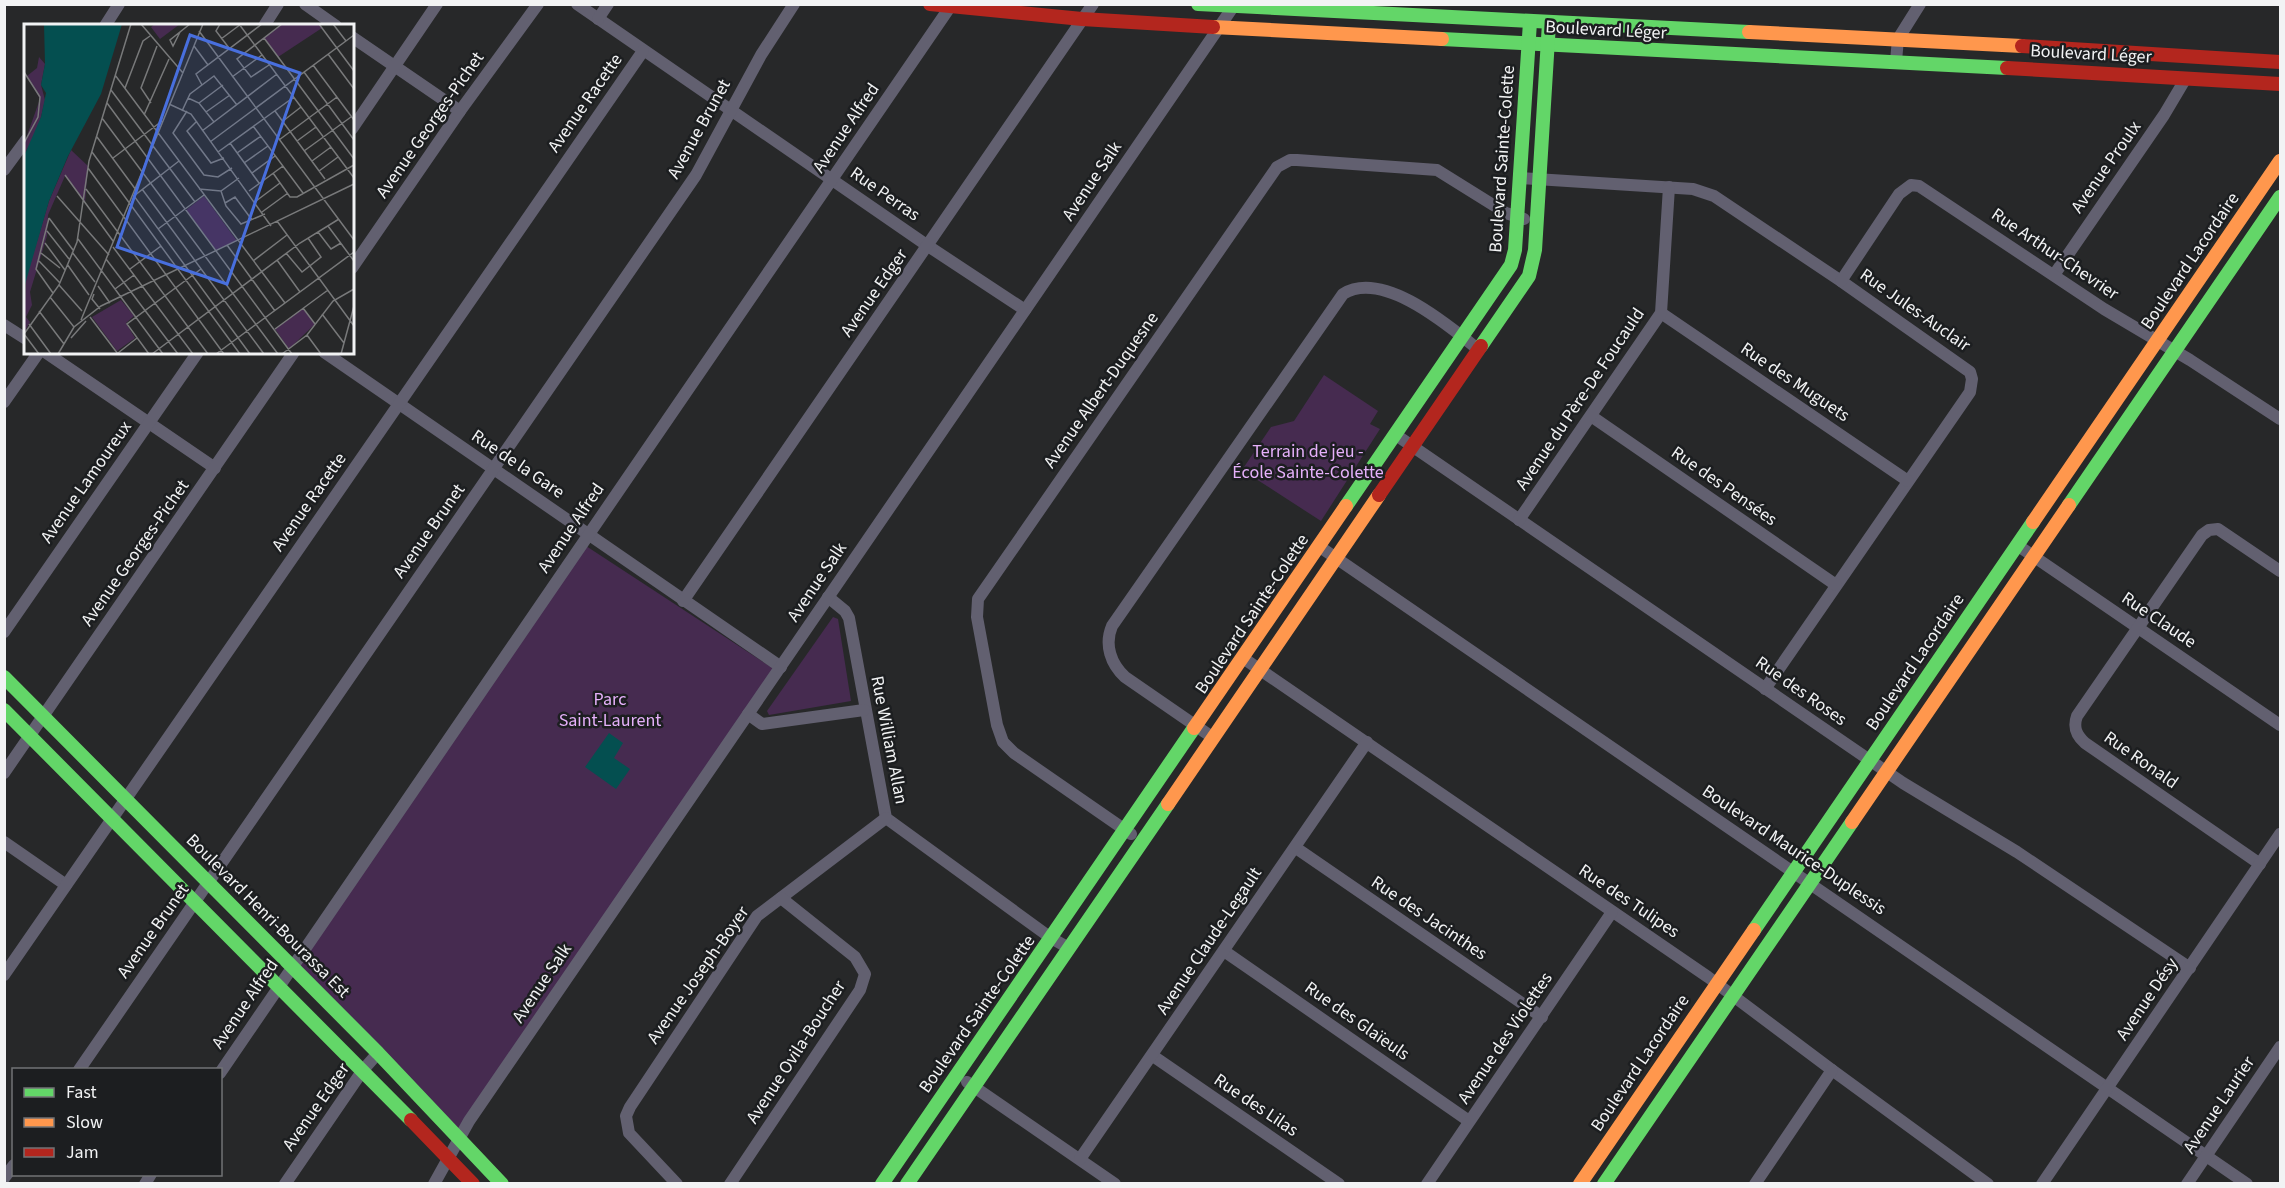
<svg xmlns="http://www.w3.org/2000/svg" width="2285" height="1188" font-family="'Source Sans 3',sans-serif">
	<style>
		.green { fill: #462b50 }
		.water { fill: #044f50 }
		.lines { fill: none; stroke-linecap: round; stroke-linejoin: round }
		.street { stroke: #626070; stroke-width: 12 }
		.fast { stroke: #63d668; stroke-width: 14 }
		.slow { stroke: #ff974d; stroke-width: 14 }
		.jam { stroke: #b3261e; stroke-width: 14 }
		.labels { text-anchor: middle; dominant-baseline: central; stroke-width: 5; stroke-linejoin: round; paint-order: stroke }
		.street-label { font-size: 18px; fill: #f2f3f4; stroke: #1c1e20 }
		.park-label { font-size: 18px; fill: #e5b0fa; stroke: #1c1e20 }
		.inset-road { fill: none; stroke: #78797a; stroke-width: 1.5 }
		.view { fill: #486fde; fill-opacity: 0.15; stroke: #486fde; stroke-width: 3 }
		.inset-edge { fill: none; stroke: #f2f3f4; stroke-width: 3 }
	</style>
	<rect width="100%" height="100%" fill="#272829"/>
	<g class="green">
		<polygon points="1324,375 1378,411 1370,424 1380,429 1321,521 1242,470 1271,427 1294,421"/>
		<polygon points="583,544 777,671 455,1135 293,970"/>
		<polygon points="833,617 838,619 851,701 769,715 767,711"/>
	</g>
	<polygon class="water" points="609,733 623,743 614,758 630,769 616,789 585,767"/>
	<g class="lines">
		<g class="street">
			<polyline points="305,4 336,26"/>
			<polyline points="577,4 928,246 1025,310"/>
			<polyline points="598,19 608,4"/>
			<polyline points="105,26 119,4"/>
			<polyline points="264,26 278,4"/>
			<polyline points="352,37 460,111"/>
			<polyline points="1896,61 1898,39 1920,4"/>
			<polyline points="352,129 437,4"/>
			<polyline points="4,170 26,140"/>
			<polyline points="1520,178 1693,189 1714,196 1841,281 1970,372 1972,379 1970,392 1765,689"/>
			<polyline points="352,268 460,111 538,4"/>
			<polyline points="2054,275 2164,115 2186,78"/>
			<polyline points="1841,281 1899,194 1911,185 1919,186 2104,309 2190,360 2280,419"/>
			<polyline points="1661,313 1908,481"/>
			<polyline points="4,325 26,339"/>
			<polyline points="45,352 215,468"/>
			<polyline points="324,352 781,667"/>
			<polyline points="4,402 39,352"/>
			<polyline points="1591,416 1836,585"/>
			<polyline points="1396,435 1903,783 2017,852 2190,968"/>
			<polyline points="1519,520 1661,313 1669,187"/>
			<polyline points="2017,545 2280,725"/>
			<polyline points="1320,547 2247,1184"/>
			<polyline points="828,597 845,611 849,618 886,818 1051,938 1069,948"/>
			<polyline points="683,601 1093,4"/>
			<polyline points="4,632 198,352"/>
			<polyline points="1243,658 1708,977 1832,1070 1988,1184"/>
			<polyline points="748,714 762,724 864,710"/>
			<path d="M 1212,737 L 1125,677 C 1111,664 1104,645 1112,626 L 1343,294 C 1383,269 1449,326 1479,350"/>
			<polyline points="4,773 294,352"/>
			<polyline points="1131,834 1014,753 1003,742 997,725 977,617 978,599 1277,167 1290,160 1297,160 1437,170 1506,213 1524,219"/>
			<polyline points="4,842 66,885"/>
			<polyline points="1296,848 1542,1017"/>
			<path d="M 2260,864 L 2085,743 C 2076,735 2073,727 2077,716 L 2202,535 L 2209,530 L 2218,529 L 2280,571"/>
			<polyline points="1224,951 1469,1121"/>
			<polyline points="4,975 643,51"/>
			<polyline points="1153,1056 1339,1184"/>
			<polyline points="79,1070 696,175 761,55 794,4"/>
			<polyline points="220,1073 952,4"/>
			<polyline points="967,1082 1115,1184"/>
			<polyline points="1080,1159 1367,742"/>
			<polyline points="4,1178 14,1165"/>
			<polyline points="145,1184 151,1174"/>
			<polyline points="285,1184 363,1070 378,1053"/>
			<polyline points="434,1184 469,1121 1235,4"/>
			<polyline points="677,1184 629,1133 626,1116 630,1107 757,916 886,818"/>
			<polyline points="730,1184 860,990 865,974 855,957 781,898"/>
			<polyline points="1427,1184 1612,912"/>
			<polyline points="1755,1184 1832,1070"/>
			<polyline points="2042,1184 2280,834"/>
			<polyline points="2187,1184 2280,1047"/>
		</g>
		<g class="fast">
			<polyline points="1198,4 1749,32"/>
			<polyline points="1442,39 2007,68"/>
			<polyline points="1481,346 1529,276 1535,250 1549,23"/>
			<polyline points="2069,505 2280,197"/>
			<polyline points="1346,506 1511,265 1515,250 1530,22"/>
			<polyline points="4,677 378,1053 502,1184"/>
			<polyline points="4,710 411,1120"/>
			<polyline points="1754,930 2033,522"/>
			<polyline points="882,1184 1194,728"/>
			<polyline points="907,1184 1168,804"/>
			<polyline points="1604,1184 1852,822"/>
		</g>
		<g class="slow">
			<polyline points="1213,27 1442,39"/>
			<polyline points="1749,32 2022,46"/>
			<polyline points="2033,522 2280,161"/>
			<polyline points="1194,728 1346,506"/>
			<polyline points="1168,804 1379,495"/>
			<polyline points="1852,822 2069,505"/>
			<polyline points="1580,1184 1754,930"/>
		</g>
		<g class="jam">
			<polyline points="930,4 1082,19 1213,27"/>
			<polyline points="2022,46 2280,62"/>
			<polyline points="2007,68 2280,84"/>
			<polyline points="1379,495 1481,346"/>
			<polyline points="411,1120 473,1184"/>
		</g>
	</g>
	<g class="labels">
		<g class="street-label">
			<text transform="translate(1606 30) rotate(3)">Boulevard Léger</text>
			<text transform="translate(2091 54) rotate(3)">Boulevard Léger</text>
			<text transform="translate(585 103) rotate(-55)">Avenue Racette</text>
			<text transform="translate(430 125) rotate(-55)">Avenue Georges-Pichet</text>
			<text transform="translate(846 128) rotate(-56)">Avenue Alfred</text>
			<text transform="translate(699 129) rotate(-61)">Avenue Brunet</text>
			<text transform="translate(1502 159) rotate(-86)">Boulevard Sainte-Colette</text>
			<text transform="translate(2106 167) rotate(-55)">Avenue Proulx</text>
			<text transform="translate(1092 181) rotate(-56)">Avenue Salk</text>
			<text transform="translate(885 194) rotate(35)">Rue Perras</text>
			<text transform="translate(2055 254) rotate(34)">Rue Arthur-Chevrier</text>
			<text transform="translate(2190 261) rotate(-56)">Boulevard Lacordaire</text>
			<text transform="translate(874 293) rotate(-55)">Avenue Edger</text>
			<text transform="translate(1915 310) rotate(35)">Rue Jules-Auclair</text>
			<text transform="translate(1795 382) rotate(34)">Rue des Muguets</text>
			<text transform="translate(1101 390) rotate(-55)">Avenue Albert-Duquesne</text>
			<text transform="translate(1580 399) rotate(-56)">Avenue du Père-De Foucauld</text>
			<text transform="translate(518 464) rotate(34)">Rue de la Gare</text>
			<text transform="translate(86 482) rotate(-55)">Avenue Lamoureux</text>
			<text transform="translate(1724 486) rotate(35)">Rue des Pensées</text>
			<text transform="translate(309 502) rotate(-55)">Avenue Racette</text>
			<text transform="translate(571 528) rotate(-56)">Avenue Alfred</text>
			<text transform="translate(429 531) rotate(-55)">Avenue Brunet</text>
			<text transform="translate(135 553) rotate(-55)">Avenue Georges-Pichet</text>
			<text transform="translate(817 582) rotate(-56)">Avenue Salk</text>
			<text transform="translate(1252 614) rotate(-56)">Boulevard Sainte-Colette</text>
			<text transform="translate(2159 620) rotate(34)">Rue Claude</text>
			<text transform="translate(1915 662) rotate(-56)">Boulevard Lacordaire</text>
			<text transform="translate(1801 691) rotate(35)">Rue des Roses</text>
			<text transform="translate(889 740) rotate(79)">Rue William Allan</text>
			<text transform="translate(2141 760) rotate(35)">Rue Ronald</text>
			<text transform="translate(1794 850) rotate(34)">Boulevard Maurice-Duplessis</text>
			<text transform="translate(1629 901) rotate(34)">Rue des Tulipes</text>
			<text transform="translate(268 916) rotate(45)">Boulevard Henri-Bourassa Est</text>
			<text transform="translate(1429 918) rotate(34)">Rue des Jacinthes</text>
			<text transform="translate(153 931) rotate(-55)">Avenue Brunet</text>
			<text transform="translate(1209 941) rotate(-56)">Avenue Claude-Legault</text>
			<text transform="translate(698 975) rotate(-55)">Avenue Joseph-Boyer</text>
			<text transform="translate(542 983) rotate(-56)">Avenue Salk</text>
			<text transform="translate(2147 999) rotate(-56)">Avenue Désy</text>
			<text transform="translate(245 1004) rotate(-56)">Avenue Alfred</text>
			<text transform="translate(977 1014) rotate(-55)">Boulevard Sainte-Colette</text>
			<text transform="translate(1357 1021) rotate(35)">Rue des Glaïeuls</text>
			<text transform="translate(1505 1038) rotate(-56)">Avenue des Violettes</text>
			<text transform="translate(796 1052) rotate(-57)">Avenue Ovila-Boucher</text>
			<text transform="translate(1640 1063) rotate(-56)">Boulevard Lacordaire</text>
			<text transform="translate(1256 1105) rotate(34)">Rue des Lilas</text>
			<text transform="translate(2219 1105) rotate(-56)">Avenue Laurier</text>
			<text transform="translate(316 1107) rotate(-55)">Avenue Edger</text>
		</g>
		<g class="park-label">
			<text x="1308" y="451">Terrain de jeu -<tspan x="1308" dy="21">École Sainte-Colette</tspan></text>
			<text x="610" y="699">Parc<tspan x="610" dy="21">Saint-Laurent</tspan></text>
		</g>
	</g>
	<g transform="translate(24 24)">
		<rect width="330" height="330" fill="#272829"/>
		<path d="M 131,0 L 156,0 L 136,15 L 127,3 ZM 258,0 L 295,0 L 298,4 L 254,33 L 240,14 ZM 15,33 L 21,40 L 17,61 L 21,76 L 14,106 L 1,129 L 0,120 L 16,75 L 3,52 L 13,44 ZM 47,126 L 64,142 L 61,179 L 41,152 L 24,191 L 23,212 L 6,268 L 8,281 L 2,293 L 6,298 L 0,309 L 2,254 L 25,177 ZM 180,172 L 213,217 L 192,226 L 162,186 ZM 97,276 L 110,292 L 102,299 L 111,314 L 93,327 L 68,293 ZM 279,284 L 291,300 L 265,325 L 251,305 Z" fill="#462b50"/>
		<path d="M 20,0 L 98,0 L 77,70 L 44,132 L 25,177 L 0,264 L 0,132 L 17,93 L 22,69 L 17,61 L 21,40 Z" fill="#044f50"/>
		<path class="inset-road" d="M 117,0 L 159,49M 196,0 L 192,7 L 205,24M 215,0 L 330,154M 295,0 L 330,47M 309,0 L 322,17M 175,7 L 330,216M 156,8 L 149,22 L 146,16 L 166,0M 240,14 L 330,135M 197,15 L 217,0M 170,22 L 184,41M 304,30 L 330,65M 245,41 L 227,53 L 213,35 L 258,0M 289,41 L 330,96M 0,48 L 16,73 L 14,93 L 0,119M 280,48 L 330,116M 91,51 L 261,279M 208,53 L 238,31M 178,61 L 172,50 L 238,0M 101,64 L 119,17 L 126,12M 87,66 L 171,178M 164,74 L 175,79 L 190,98M 83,79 L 268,330M 127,79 L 117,64 L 133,22M 175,79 L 199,61M 145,80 L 167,90 L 247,202M 158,87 L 166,70 L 190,52 L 213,81M 163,87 L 149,109 L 180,151 L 194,153 L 208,144M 251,87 L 301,155M 182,88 L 206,71M 120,91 L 145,35M 78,94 L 254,330M 173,97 L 163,107 L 187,139 L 200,134M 259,97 L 277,83M 229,102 L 279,169M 178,107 L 253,50M 73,113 L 112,166M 255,116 L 313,73M 273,117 L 292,103M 186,118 L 330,11M 206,119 L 235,159M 280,127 L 327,93M 68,128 L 216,330M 194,128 L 270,73M 213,129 L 237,112M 89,134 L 138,97M 155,137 L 110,172 L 226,330M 288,137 L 307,123M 220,139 L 244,122M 64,144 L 200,330M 295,147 L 314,133M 228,149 L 251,132M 249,149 L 266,173 L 273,173 L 330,141M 41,151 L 89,217M 62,165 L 184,330M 118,165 L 240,330M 175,165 L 197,167 L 215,154M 197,167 L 202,182 L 217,200 L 241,190M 225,167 L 259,142M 33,172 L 85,231M 232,177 L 256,159M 201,179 L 211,173 L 228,196M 238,188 L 264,169M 25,194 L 12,245 L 29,269M 25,194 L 49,226M 253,197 L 330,302M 304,202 L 330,237M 134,205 L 180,171M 23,207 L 45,235M 294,208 L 307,225 L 317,219M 54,215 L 139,330M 21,219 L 41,246M 203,221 L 251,287M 89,223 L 169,330M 48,228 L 71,258M 17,229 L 36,244M 262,229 L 278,248 L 297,233 L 284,214M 82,235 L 154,330M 253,236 L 276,268M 15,237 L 36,259M 229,237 L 263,211M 43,240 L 65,271M 106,245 L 137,222M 35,261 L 58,287M 74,262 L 86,279M 91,265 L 110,251M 70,270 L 68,275 L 76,285M 26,273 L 50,303M 279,284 L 291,300M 15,287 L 40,320M 298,290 L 320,319M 66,293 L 94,330M 57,296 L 179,0M 5,300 L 27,330M 251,305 L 304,266M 0,310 L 35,261 L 53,218 L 65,137 L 107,0M 0,310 L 15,330M 283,311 L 297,330M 47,314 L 62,297M 94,329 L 113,314M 34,330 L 50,303 L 77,282 L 330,160M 125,330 L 103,300 L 177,245M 128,330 L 276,219 L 315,195M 192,330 L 330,228M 258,330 L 283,311 L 309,277 L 330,265M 317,330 L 330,282"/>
		<path class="view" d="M 166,11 L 276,49 L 203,260 L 93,223 Z"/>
		<rect width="330" height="330" class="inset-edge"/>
	</g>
	<rect width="2285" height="1188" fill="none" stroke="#f2f3f4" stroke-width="12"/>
	<rect x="12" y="1068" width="210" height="108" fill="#1c1e20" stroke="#727375" stroke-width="1.5"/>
	<rect x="24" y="1088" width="30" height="9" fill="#63d668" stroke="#727375" stroke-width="1.5"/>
	<text x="66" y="1098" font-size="18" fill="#f2f3f4">Fast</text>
	<rect x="24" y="1118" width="30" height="9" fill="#ff974d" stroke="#727375" stroke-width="1.5"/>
	<text x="66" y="1128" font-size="18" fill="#f2f3f4">Slow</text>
	<rect x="24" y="1148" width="30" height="9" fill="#b3261e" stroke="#727375" stroke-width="1.5"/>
	<text x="66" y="1158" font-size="18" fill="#f2f3f4">Jam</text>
</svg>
